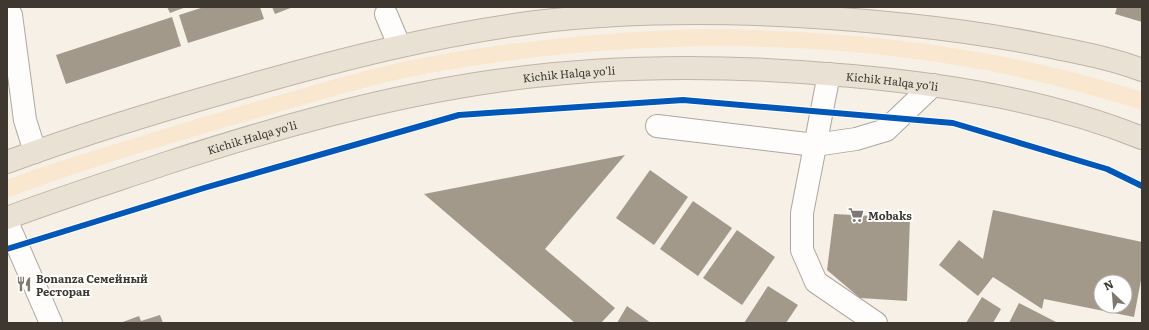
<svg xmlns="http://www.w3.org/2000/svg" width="1149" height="330" font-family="Literata,serif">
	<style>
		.green { fill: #f9e7d0 }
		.building { fill: #a3998b; fill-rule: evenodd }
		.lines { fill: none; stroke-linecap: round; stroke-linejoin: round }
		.minor-casing { stroke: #ada7a0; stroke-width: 24 }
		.highway-casing { stroke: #c0b4a4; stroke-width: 24 }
		.minor { stroke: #fefdfb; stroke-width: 22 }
		.highway { stroke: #e9e1d4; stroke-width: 22 }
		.cycleway-casing { stroke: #fff; stroke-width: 8 }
		.cycleway { stroke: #0057b8; stroke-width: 6 }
		.labels { text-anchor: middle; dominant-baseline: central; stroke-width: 4; stroke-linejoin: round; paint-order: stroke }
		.street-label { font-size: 11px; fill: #3f3830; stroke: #fff }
		.poi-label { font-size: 11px; font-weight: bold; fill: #3f3830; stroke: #fff; text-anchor: start }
	</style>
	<rect width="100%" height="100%" fill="#f7f0e7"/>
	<path class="green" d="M 695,29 C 845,29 999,46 1142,92 L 1142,110 C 907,34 651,30 409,77 C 362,87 315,102 268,115 C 181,140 92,166 7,198 L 7,180 L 33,170 C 120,142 207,115 294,91 C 332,80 369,69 407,61 C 501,42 598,33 695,29 Z"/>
	<g class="building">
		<polygon points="167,7 186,7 170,13"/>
		<polygon points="204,7 260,7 264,19 188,43 179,15"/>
		<polygon points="272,7 293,7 275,14"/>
		<polygon points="1117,7 1142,7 1142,22 1115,14"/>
		<polygon points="172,17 181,46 66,84 56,55"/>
		<polygon points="625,155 545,249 615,308 601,323 575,323 424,194"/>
		<polygon points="650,170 688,197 654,245 616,218"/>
		<polygon points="693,201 732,228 698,276 660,249"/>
		<path d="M 993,210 L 1142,242 L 1142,275 L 1134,317 L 1044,299 L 1042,309 L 993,277 L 978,296 L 939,265 L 959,240 L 983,259 ZM 1101,282 L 1125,282 L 1125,306 L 1101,306 Z"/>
		<polygon points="834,214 910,218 907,301 860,298 827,270"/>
		<polygon points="737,230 775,257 742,305 703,278"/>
		<polygon points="768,286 798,305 786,323 744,323"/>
		<polygon points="982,297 1001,309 993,323 966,323"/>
		<polygon points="1019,303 1058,323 1009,323"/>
		<polygon points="627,306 651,323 617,323"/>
		<polygon points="160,315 163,323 120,323 139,316 141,321"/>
	</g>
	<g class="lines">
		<defs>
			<g id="minor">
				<polyline points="386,14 399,45"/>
				<polyline points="11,15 25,120 35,152"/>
				<polyline points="829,74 802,213 802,250 816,282 876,323"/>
				<polyline points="657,126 815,145 856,139 886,130 933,85"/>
				<polyline points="7,222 51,323"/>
			</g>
			<g id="highway">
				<path d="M 7,162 C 83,134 162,110 240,88 C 338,60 435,35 536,22 C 659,7 785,12 908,25 C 956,30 1004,37 1052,47 C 1082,53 1113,59 1142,70"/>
				<path id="s1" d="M 7,218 C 60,198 114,181 167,163 C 275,128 383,97 496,81 C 613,64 734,65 852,76 C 950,85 1050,101 1142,138"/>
			</g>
		</defs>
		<use href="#minor" class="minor-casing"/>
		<use href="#highway" class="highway-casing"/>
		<use href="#minor" class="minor"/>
		<use href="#highway" class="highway"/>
		<defs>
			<polyline id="cycleway" points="7,249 204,188 459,115 683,100 953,123 1107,169 1142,186"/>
		</defs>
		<use href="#cycleway" class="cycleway-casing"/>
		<use href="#cycleway" class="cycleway"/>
	</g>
	<defs>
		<symbol id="supermarket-bare" viewBox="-9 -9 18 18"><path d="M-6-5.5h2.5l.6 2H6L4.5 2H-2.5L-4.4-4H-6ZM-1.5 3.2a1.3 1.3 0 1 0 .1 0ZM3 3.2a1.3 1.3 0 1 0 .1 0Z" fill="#7f7870" stroke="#fff" stroke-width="2.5" paint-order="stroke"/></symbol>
		<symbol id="restaurant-bare" viewBox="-9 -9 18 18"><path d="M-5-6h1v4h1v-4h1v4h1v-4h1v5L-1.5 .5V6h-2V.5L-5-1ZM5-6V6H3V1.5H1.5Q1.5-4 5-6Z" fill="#7f7870" stroke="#fff" stroke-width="2.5" paint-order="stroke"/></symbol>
	</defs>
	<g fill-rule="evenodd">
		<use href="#supermarket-bare" x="845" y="204" width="22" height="22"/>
		<use href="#restaurant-bare" x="13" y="273" width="22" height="22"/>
	</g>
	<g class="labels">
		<g class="street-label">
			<text stroke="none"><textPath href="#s1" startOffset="582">Kichik Halqa yo'li</textPath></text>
			<text stroke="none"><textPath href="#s1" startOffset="906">Kichik Halqa yo'li</textPath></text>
			<text stroke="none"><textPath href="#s1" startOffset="258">Kichik Halqa yo'li</textPath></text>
		</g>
		<g class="poi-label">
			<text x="868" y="215">Mobaks</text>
			<text x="36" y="278">Bonanza Семейный<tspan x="36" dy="13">Ресторан</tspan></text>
		</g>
	</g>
	<rect width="1149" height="330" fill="none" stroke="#3f3830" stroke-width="16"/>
	<g transform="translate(1113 294) rotate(334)"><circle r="19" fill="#ffffff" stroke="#b2afac"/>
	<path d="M0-3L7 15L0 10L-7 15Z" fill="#7f7870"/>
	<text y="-6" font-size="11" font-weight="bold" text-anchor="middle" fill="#3f3830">N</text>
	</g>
</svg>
